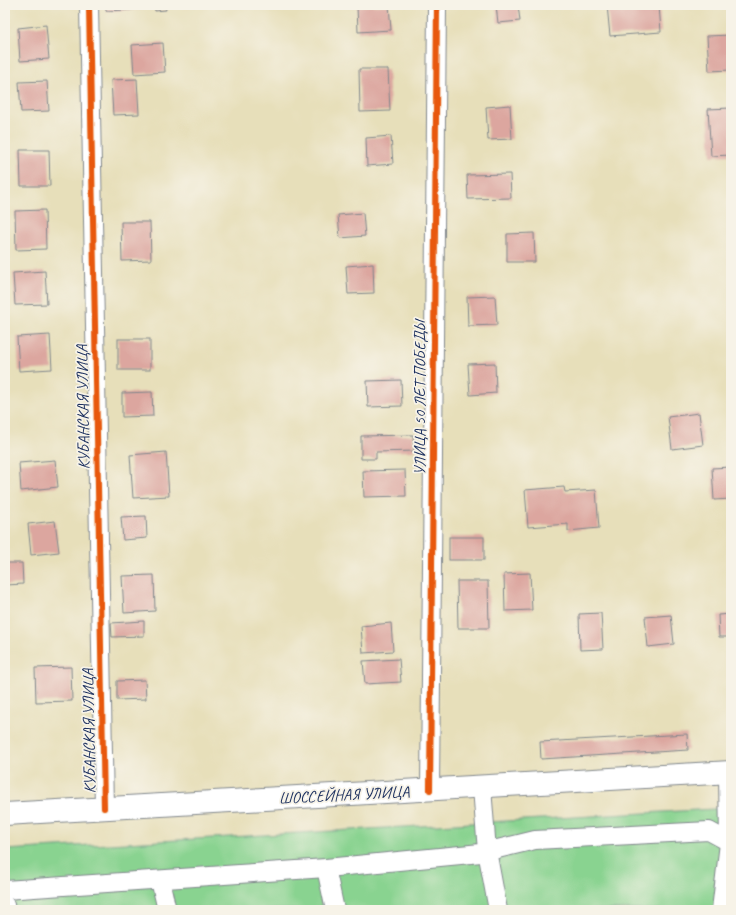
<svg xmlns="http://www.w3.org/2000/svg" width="736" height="915" font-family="Caveat,sans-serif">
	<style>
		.green { fill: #89d390; stroke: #528177 }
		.building { fill: #dca69f }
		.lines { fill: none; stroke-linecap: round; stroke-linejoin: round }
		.minor-casing { stroke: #81878c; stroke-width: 20 }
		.major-casing { stroke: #81878c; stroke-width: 24 }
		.minor { stroke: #fff; stroke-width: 18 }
		.major { stroke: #fff; stroke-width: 22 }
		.cycleway-casing { stroke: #f7f3e8; stroke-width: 8 }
		.cycleway { stroke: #e8590c; stroke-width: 6 }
		.labels { text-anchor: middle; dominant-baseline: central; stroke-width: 3.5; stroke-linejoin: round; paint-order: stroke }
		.street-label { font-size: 16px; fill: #1b2f5e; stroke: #f7f3e8 }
	</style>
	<rect width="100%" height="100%" fill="#f7f3e8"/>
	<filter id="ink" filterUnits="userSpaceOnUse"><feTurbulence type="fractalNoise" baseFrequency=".025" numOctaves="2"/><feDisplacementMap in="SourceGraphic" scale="8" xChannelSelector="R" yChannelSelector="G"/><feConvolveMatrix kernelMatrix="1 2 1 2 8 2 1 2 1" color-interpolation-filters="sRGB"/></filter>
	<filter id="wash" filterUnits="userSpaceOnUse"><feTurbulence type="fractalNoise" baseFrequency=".012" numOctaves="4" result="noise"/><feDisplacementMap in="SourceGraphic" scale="16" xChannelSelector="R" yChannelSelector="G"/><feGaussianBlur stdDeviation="0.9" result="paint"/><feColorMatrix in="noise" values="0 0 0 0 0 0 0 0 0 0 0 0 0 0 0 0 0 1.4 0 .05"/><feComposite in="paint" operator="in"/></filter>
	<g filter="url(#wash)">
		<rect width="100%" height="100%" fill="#e7dfba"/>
		<polygon class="green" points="731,808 731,910 5,910 5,850"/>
		<g id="blocks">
			<g class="building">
				<polygon points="106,5 144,5 145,9 106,11"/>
				<polygon points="154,5 165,5 166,10 155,11"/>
				<polygon points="389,5 391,30 358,32 357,6"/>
				<polygon points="496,5 518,5 520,21 498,23"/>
				<polygon points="607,5 629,5 629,7 659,5 661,32 610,36"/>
				<polygon points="46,25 49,59 20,61 18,28"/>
				<polygon points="731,35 731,70 709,71 707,36"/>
				<polygon points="163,43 165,72 134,74 132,45"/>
				<polygon points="359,69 388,69 390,111 360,112"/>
				<polygon points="137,79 139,114 113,115 111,80"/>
				<polygon points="47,81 49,111 21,112 19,82"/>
				<polygon points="510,105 512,139 488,140 486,107"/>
				<polygon points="731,108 731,155 711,156 708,109"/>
				<polygon points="391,136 393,164 367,166 366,138"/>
				<polygon points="20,150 49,150 50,186 21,186"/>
				<polygon points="510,174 511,198 468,199 467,175"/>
				<polygon points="45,210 46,249 16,250 15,211"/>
				<polygon points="363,213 365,236 340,238 338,215"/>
				<polygon points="121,222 150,222 151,260 122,261"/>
				<polygon points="534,233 535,262 507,262 507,234"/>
				<polygon points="373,264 374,293 348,294 346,266"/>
				<polygon points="45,271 47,304 15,305 13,273"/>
				<polygon points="495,296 497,325 468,326 467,297"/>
				<polygon points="50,335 52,369 19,371 17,337"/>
				<rect x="118" y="339" width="32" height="31"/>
				<polygon points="495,363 496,393 470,395 468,364"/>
				<polygon points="401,380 402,406 368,407 367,381"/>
				<polygon points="152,392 153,416 122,417 122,393"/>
				<polygon points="699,413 703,445 672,449 668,417"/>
				<polygon points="413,435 414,451 376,452 376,459 361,459 361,436"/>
				<polygon points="166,452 169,496 133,498 130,455"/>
				<polygon points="55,460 58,487 21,491 19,463"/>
				<polygon points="731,467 731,499 714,500 712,468"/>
				<polygon points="405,470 406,496 364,497 363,471"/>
				<polygon points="564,487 565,492 596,490 599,528 568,531 568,524 528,527 525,490"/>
				<polygon points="146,516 147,538 123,540 121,517"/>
				<polygon points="55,521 59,552 31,555 28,524"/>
				<rect x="449" y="537" width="35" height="23"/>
				<polygon points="5,563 22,563 23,584 6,585"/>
				<polygon points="530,573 532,610 505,611 504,574"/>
				<polygon points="154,575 155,611 124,613 122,576"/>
				<polygon points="457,581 488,581 489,628 458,628"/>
				<polygon points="601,613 603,649 580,650 579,614"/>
				<polygon points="731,614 731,637 719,637 718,615"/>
				<polygon points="671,615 674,644 648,647 645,617"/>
				<polygon points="144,621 144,636 112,637 111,623"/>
				<polygon points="391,623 393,651 363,653 361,626"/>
				<polygon points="399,659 401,682 365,684 363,661"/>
				<polygon points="71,667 72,701 36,702 35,668"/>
				<polygon points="145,680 146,699 117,700 117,681"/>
				<polygon points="687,734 688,750 541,759 540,742"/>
			</g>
		</g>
	</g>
	<g filter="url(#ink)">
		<use href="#blocks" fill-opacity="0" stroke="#81878c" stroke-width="1"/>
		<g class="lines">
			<defs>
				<g id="minor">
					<polyline points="89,5 104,808"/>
					<polyline points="482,788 487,851 498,910"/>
					<polyline points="430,790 437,5"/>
					<polyline points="326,868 335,910"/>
					<polyline points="160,880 167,910"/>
					<polyline points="5,890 326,868 481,853 535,840 709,831 731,843"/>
					<polyline points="5,905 6,910"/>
					<polyline points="721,910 729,843 728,773"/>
				</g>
				<polyline id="major" points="5,814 731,772"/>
			</defs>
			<use href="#minor" class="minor-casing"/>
			<use href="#major" class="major-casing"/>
			<use href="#minor" class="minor"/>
			<use href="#major" class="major"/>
			<defs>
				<g id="cycleway">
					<polyline points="89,5 104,808"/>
					<polyline points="430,790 437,5"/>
				</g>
			</defs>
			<use href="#cycleway" class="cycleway-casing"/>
			<use href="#cycleway" class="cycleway"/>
		</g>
	</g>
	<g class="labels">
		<g class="street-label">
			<text transform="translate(420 398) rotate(-90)">УЛИЦА 50 ЛЕТ ПОБЕДЫ</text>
			<text transform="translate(83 407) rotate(-91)">КУБАНСКАЯ УЛИЦА</text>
			<text transform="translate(89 731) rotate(-91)">КУБАНСКАЯ УЛИЦА</text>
			<text transform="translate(344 795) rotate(-3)">ШОССЕЙНАЯ УЛИЦА</text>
		</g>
	</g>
	<rect width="736" height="915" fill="none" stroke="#f7f3e8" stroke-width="20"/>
</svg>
